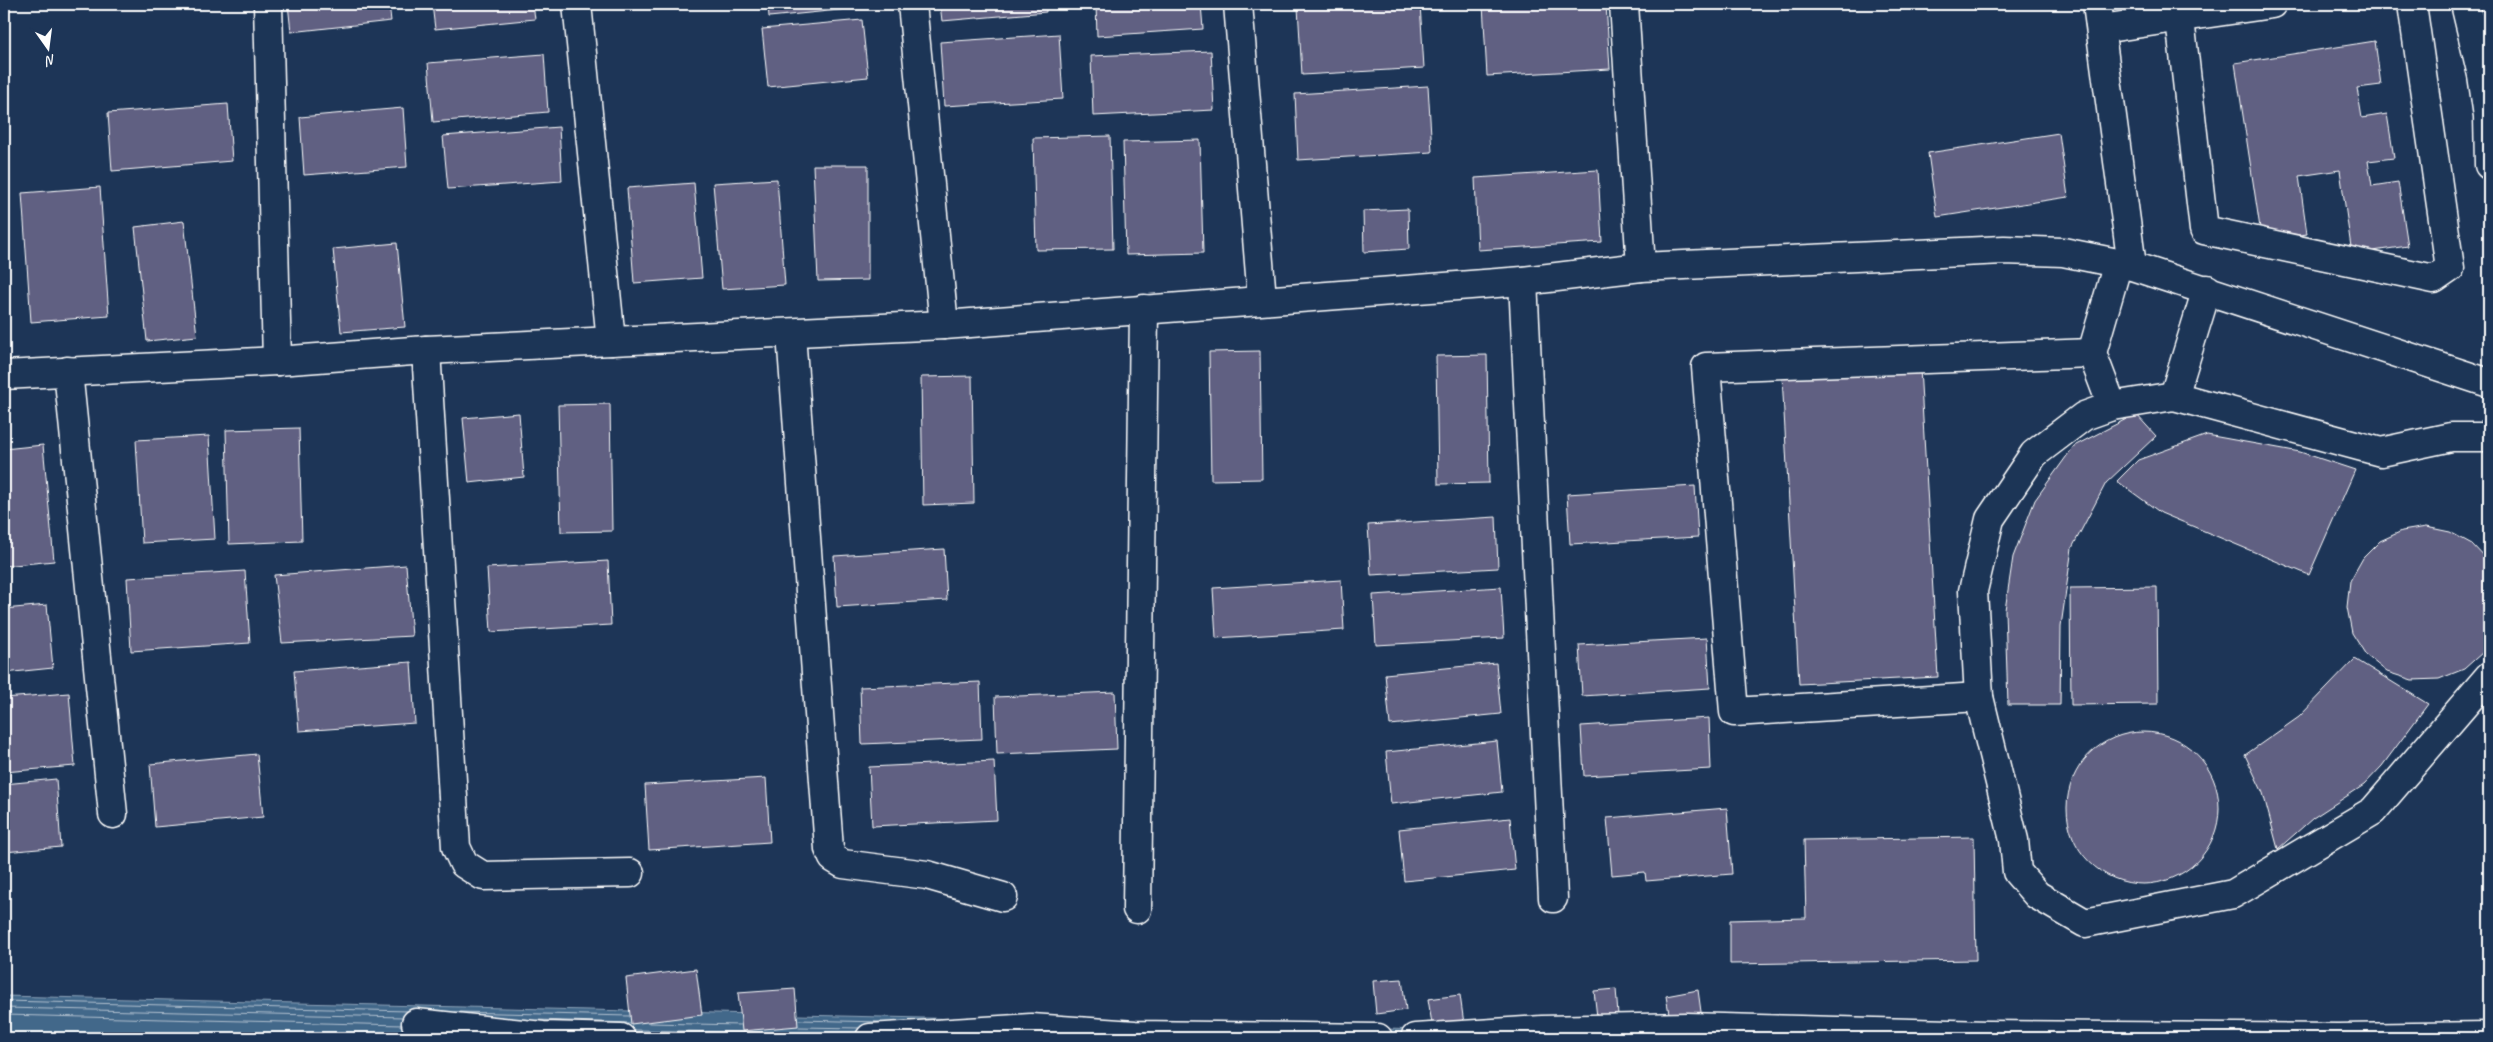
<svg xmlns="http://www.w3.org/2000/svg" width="2493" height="1042" font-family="Caveat,sans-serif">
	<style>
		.water { fill: #42678a; stroke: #8ea4b9 }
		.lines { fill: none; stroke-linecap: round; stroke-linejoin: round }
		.shore { stroke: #b3c2d0; stroke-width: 1 }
		.building { fill: #616082; stroke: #fff }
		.minor-casing { stroke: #fff; stroke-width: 31 }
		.minor { stroke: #1d3557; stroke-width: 28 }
	</style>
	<rect width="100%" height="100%" fill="#1d3557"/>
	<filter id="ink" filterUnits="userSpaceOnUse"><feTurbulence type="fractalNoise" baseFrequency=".02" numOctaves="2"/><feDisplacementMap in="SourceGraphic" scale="10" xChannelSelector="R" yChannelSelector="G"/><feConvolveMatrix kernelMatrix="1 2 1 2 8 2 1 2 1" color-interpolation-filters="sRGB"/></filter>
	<g filter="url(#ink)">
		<polygon class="water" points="4,996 1760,1038 4,1038"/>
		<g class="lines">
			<g class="shore">
				<polyline points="4,1001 408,1011"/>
				<polyline points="4,1008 403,1017"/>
				<polyline points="457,1012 629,1016"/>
				<polyline points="4,1015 402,1025"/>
				<polyline points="537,1020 630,1023"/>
				<polyline points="799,1020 881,1022"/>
				<polyline points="649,1023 740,1025"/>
				<polyline points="799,1027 859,1028"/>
				<polyline points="634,1030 856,1035"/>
			</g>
		</g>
		<g class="building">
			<polygon points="288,4 389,4 391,21 291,32"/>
			<polygon points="432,4 533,4 535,19 435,29"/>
			<polygon points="768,4 869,4 869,7 769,17"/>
			<polygon points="940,4 1046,4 1046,12 942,21"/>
			<polygon points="1096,4 1201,4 1203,29 1097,36"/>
			<polygon points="1358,4 1420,4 1424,68 1302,75 1298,7"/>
			<polygon points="1483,4 1606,4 1610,69 1487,76"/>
			<polygon points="1921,4 1954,4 1922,9"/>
			<polygon points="862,20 868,77 768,87 762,29"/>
			<polygon points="1059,34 1063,99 944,106 940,42"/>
			<polygon points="2375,41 2381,85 2357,88 2362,118 2387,114 2394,158 2368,161 2372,186 2398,182 2408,246 2352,254 2340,170 2299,176 2307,234 2262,241 2235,63"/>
			<polygon points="1211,51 1214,110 1093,116 1091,56"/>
			<polygon points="544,54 548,112 433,122 428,63"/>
			<polygon points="1428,86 1432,152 1298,160 1295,94"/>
			<polygon points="228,104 232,161 112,171 108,113"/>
			<polygon points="403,108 407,167 304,175 300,117"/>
			<polygon points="559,127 562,181 448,189 443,136"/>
			<polygon points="2059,133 2068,197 1937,217 1928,153"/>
			<polygon points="1110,136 1113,249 1036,250 1033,138"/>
			<polygon points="1200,140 1203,253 1126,255 1123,142"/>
			<polygon points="813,165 868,165 868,280 818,281"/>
			<polygon points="1598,170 1602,242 1478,250 1475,178"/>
			<polygon points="777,179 785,285 722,289 713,183"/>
			<polygon points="694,183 702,278 634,283 627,188"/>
			<polygon points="100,187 109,316 31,322 22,193"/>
			<polygon points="1408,209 1409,249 1364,252 1363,211"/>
			<polygon points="184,221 197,336 147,341 135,227"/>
			<polygon points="397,243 405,327 341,332 333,249"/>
			<polygon points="1260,351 1262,479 1211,480 1209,352"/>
			<polygon points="1487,355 1489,483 1438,484 1436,356"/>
			<polygon points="1920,368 1938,677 1799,684 1782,376"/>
			<polygon points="972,376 974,503 923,505 921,377"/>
			<polygon points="610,404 612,531 561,532 558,405"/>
			<polygon points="519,413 524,477 469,483 463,418"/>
			<polygon points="2136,414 2156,436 2106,483 2072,548 2061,626 2060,705 2008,705 2005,610 2013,557 2035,500 2074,446"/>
			<polygon points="299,428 302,541 229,544 226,430"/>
			<polygon points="2207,435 2300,452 2355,470 2309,575 2161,513 2117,481 2138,460"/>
			<polygon points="209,436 215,539 142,543 136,440"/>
			<polygon points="43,445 54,561 4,566 4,449"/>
			<polygon points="1695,486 1698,537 1570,544 1567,494"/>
			<polygon points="1496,517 1498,568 1371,575 1368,525"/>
			<polygon points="2426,527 2450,532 2472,544 2488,561 2489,642 2483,652 2464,669 2439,679 2412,680 2387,672 2366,655 2352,633 2347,607 2350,581 2363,558 2380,541 2402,531"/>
			<polygon points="944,549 947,600 837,607 834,556"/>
			<polygon points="608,561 611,625 491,632 487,568"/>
			<polygon points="406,565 412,636 282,643 274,575"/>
			<polygon points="245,571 250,643 131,651 127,578"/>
			<polygon points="1341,580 1344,630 1216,638 1213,588"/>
			<polygon points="1501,587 1504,638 1376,645 1373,595"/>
			<polygon points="2157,587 2158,704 2071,705 2070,588"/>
			<polygon points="47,605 53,668 4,673 4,609"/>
			<polygon points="1707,638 1710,688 1582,696 1579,645"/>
			<polygon points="2355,659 2428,704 2382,766 2364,785 2313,818 2278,849 2263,793 2245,755 2299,717"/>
			<polygon points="411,662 415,723 299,731 294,671"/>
			<polygon points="1496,663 1501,714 1390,725 1385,674"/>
			<polygon points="980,682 982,739 862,744 860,687"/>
			<polygon points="1115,692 1117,749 997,754 995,697"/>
			<polygon points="69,693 75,766 4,772 4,698"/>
			<polygon points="1709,718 1711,769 1584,776 1581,726"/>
			<circle cx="2143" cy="808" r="76"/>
			<polygon points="1497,741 1502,792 1391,804 1386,752"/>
			<polygon points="257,754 263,817 155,827 150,764"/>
			<polygon points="994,761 997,820 872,826 869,767"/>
			<polygon points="766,778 770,842 649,850 645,785"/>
			<polygon points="56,779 61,847 4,852 4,784"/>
			<polygon points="1727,808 1732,874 1646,881 1645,872 1612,875 1607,818"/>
			<polygon points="1510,818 1515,870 1404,881 1399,829"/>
			<polygon points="1974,837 1976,960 1730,964 1730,920 1806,918 1804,840"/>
			<polygon points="696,969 702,1015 631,1024 626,978"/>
			<polygon points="1402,979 1406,1010 1376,1014 1373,981"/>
			<polygon points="795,989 798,1026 742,1031 738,993"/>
			<polygon points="1616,989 1618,1015 1597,1017 1594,991"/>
			<polygon points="1698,990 1702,1019 1671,1025 1666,996"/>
			<polygon points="1460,995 1465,1031 1434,1036 1428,999"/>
		</g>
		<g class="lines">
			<defs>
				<g id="minor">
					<polyline points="268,4 277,361"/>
					<polyline points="577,4 611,341"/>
					<polyline points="912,4 944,325"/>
					<polyline points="1238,4 1262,299"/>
					<polyline points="1624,4 1641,267"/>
					<polyline points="2097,4 2132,266"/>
					<polyline points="2465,4 2482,75 2488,116 2489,165"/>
					<polyline points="2180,19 2204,230 2434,279 2450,268 2412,4"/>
					<polyline points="2101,29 2272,4"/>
					<polyline points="1523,281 1553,898"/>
					<polyline points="791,334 829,849 833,858 843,864 927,875 1003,897"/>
					<polyline points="426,350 456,847 464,864 483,876 630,873"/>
					<polyline points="2092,353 2118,263"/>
					<polyline points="68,371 113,814"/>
					<polyline points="4,375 277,361 426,350 944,325 1523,281 1641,267 2004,250 2063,252 2132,266 2489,383"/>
					<polyline points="2174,396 2207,289"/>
					<polyline points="2489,437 2451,437 2381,452 2174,396 2112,406 2084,416 2034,454 1990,519 1973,591 1979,697 2014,840 2017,872 2037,895 2085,923 2233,894 2373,811 2489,676"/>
					<polyline points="1979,697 1734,712 1706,367 2092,353 2112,406"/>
					<polyline points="1137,909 1144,309"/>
					<polyline points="416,1023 543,1036 621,1038"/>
					<polyline points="870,1038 1031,1028 1135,1035 1378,1038"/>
					<polyline points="1415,1038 1542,1030 1687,1027 1988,1035 2338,1038 2489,1036"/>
				</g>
			</defs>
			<use href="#minor" class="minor-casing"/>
			<use href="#minor" class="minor"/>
		</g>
	</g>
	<rect width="2493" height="1042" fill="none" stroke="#1d3557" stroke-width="20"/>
	<rect x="10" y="10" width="2473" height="1022" fill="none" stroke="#fff" stroke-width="2" filter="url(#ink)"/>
	<g transform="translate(48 48) rotate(166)" stroke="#1d3557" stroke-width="4" paint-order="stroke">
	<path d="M0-4L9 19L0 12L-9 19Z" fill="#ffffff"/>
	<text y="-8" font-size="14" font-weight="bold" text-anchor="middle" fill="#ffffff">N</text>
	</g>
</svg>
